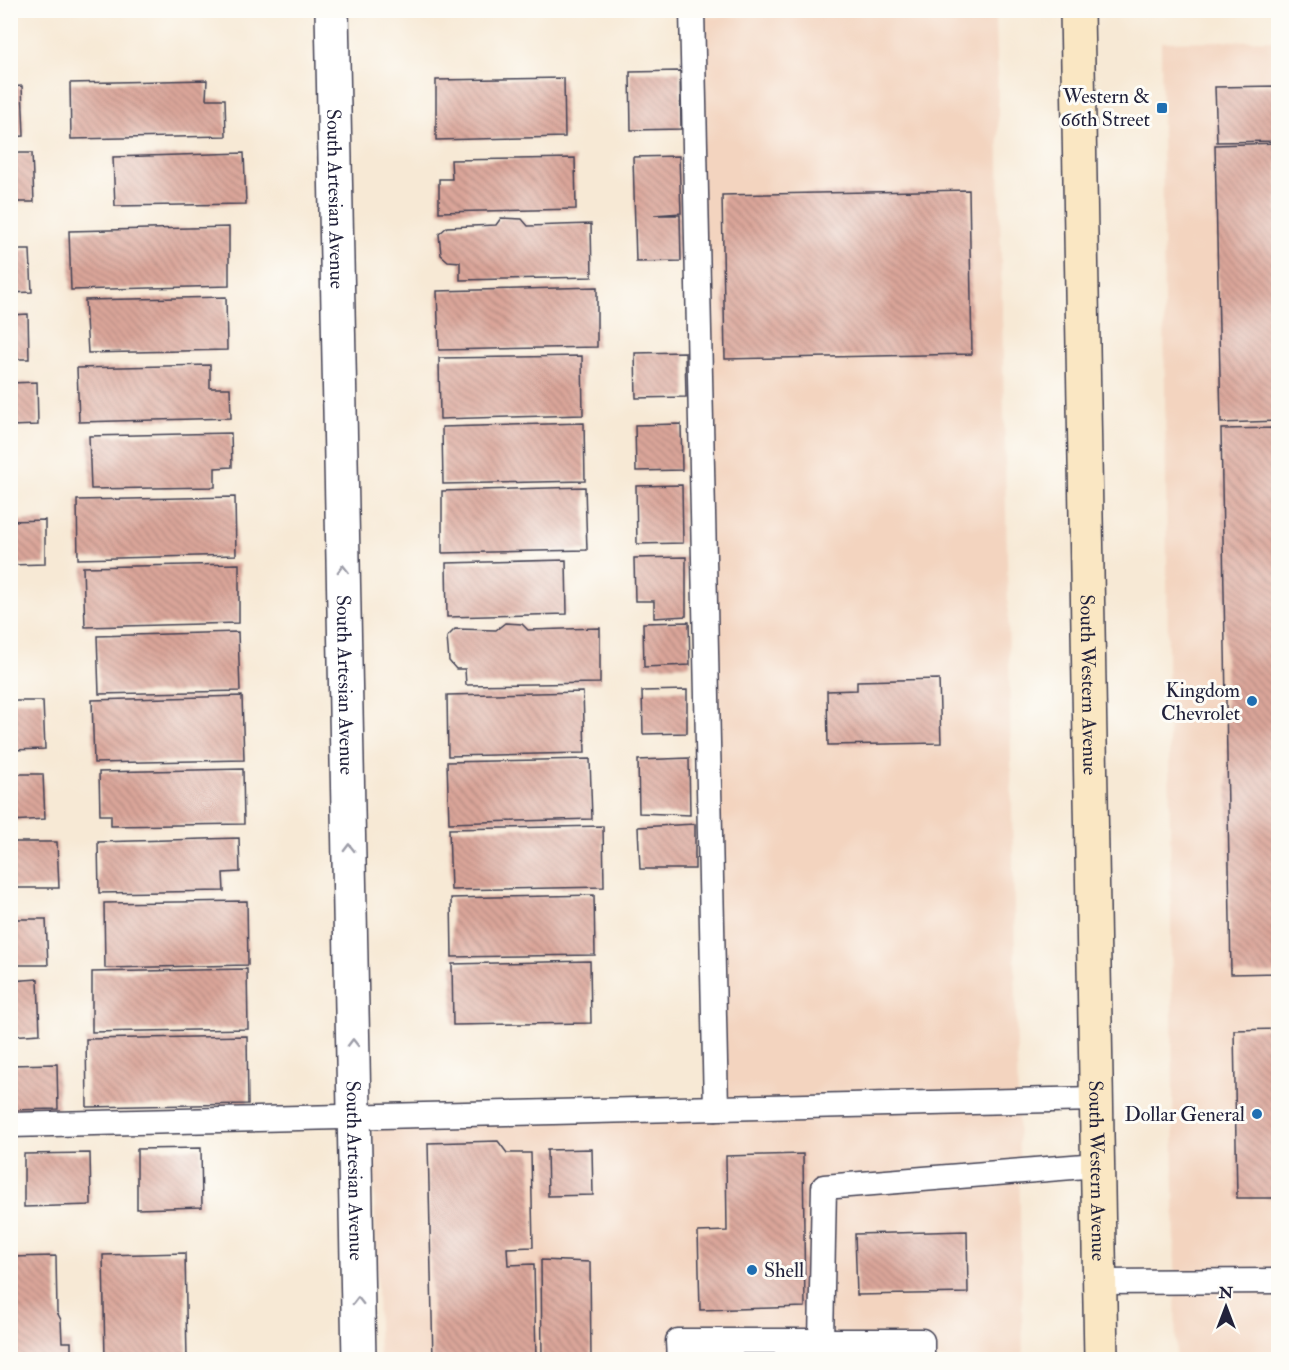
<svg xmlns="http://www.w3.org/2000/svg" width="1289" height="1370" font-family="'IM FELL Double Pica',serif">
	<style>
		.built { fill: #f3d4bf }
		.building { fill: url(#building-back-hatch) }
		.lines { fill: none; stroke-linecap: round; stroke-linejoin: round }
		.lane-casing { stroke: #424052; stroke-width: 27 }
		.street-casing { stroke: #424052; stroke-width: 36 }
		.secondary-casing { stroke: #424052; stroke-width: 36 }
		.lane { stroke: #fff; stroke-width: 24 }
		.street { stroke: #fff; stroke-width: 33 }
		.secondary { stroke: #fae7c3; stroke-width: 33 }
		.oneway { stroke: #9c9ca7 }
		.poi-dot { fill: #1f6fb2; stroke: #fdfcf7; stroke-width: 2 }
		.labels { text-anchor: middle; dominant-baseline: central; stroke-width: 6; stroke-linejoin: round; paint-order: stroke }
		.poi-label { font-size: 20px; fill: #22223b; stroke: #fdfcf7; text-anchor: end }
		.street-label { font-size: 20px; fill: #22223b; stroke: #fdfcf7 }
	</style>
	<defs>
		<pattern id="building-back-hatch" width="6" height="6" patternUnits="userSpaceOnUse" patternTransform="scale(1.5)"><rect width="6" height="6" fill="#dba69a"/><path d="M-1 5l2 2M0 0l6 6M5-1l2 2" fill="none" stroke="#b1877f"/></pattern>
	</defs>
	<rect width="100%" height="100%" fill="#fdfcf7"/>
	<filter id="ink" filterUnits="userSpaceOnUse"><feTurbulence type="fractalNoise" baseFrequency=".0167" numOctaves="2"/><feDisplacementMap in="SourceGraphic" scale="12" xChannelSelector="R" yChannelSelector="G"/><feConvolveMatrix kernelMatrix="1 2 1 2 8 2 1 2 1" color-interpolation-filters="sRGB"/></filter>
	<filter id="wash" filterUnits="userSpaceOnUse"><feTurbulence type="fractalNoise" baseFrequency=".008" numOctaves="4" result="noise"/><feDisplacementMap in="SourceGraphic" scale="24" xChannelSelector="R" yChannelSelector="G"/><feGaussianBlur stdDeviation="1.35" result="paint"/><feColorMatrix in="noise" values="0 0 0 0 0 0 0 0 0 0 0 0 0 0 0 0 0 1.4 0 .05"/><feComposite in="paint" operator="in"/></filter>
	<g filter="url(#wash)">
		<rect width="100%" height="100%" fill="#f7e9d5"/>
		<g class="built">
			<polygon points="996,11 1023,1359 379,1359 372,1116 716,1108 692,17"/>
			<polygon points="1278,40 1278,1359 1176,1359 1161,42"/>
		</g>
		<g id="blocks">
			<g class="building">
				<polygon points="680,71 681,129 631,130 630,72"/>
				<polygon points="564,78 565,137 436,140 436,80"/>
				<polygon points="207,80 206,99 225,99 226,136 71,139 70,83"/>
				<polygon points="22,86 24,136 10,137 10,87"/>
				<polygon points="1278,86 1278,141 1217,142 1215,87"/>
				<polygon points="1278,143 1278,421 1221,423 1215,145"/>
				<polygon points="10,153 32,153 34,202 10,202"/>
				<polygon points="244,153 246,204 115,206 113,157"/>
				<polygon points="679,156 681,213 654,215 680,215 681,261 636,262 633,157"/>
				<polygon points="575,158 576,209 439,212 439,179 452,179 451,160"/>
				<polygon points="969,190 972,354 725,359 722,195"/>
				<polygon points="501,218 522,219 528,226 591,224 592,277 460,280 460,262 448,261 441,255 439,234 447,227 496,225"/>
				<polygon points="229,227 229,286 71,290 69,231"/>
				<polygon points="10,250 30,250 32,292 10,293"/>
				<polygon points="597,287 597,347 439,350 437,291"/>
				<polygon points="226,297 227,350 88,353 85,300"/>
				<polygon points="28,314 29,359 10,359 10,315"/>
				<polygon points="685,352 686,397 636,398 635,353"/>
				<polygon points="582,356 583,415 440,419 439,358"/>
				<polygon points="210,365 210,388 230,388 231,418 79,422 77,368"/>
				<polygon points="37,382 38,425 10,426 10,383"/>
				<polygon points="584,423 585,481 443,484 442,427"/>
				<polygon points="681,424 682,470 636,471 635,425"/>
				<polygon points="1278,428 1278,973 1231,974 1221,429"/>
				<polygon points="231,433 232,467 215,468 215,487 91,489 89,436"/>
				<polygon points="682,485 683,543 637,544 636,486"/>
				<polygon points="585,487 587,550 442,553 442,491"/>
				<polygon points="235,497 236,555 78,559 77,500"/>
				<polygon points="45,520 45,564 10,565 10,521"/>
				<polygon points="686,557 686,616 654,618 654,601 635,601 634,558"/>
				<polygon points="566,560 567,614 447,617 446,563"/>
				<polygon points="239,564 239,623 85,627 83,567"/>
				<polygon points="689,622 690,665 644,667 643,623"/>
				<polygon points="505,623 522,624 528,630 600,628 600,683 466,685 465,669 456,669 449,661 447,637 455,629 496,630"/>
				<polygon points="238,632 240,691 99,694 97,636"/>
				<polygon points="939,679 941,743 828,745 827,691 857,690 857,681"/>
				<polygon points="687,690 687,733 643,734 642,691"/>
				<polygon points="583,692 585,753 448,756 447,695"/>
				<polygon points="242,696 244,760 94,763 92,700"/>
				<polygon points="10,701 43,701 45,749 10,750"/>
				<polygon points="689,758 690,815 639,813 638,760"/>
				<polygon points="590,759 592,819 449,823 447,762"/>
				<polygon points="243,769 244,824 111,826 111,815 100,815 99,772"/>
				<polygon points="10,774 43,774 45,819 10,821"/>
				<polygon points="695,824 695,869 640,869 638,827"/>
				<polygon points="603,826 604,887 451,890 449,829"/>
				<polygon points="239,838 240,872 223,873 224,891 99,893 98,842"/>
				<polygon points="10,842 57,842 59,888 10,888"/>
				<polygon points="594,895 595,955 452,957 451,898"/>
				<polygon points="247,901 248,965 105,968 104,903"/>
				<polygon points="10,919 46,919 48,965 10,965"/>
				<polygon points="590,961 591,1023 453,1025 452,964"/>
				<polygon points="247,969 248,1029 92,1032 92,972"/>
				<polygon points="38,979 40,1034 10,1036 10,981"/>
				<polygon points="1278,1029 1278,1198 1237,1198 1234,1030"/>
				<polygon points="247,1036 248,1104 87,1107 86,1039"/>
				<polygon points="57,1064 58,1109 10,1110 10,1065"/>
				<polygon points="498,1141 507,1153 531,1153 533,1247 507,1248 508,1265 534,1264 536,1360 433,1360 428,1143"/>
				<polygon points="201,1148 202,1207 137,1209 137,1149"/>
				<polygon points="592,1149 593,1195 548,1196 547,1150"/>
				<polygon points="90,1153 91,1205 24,1207 24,1154"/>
				<polygon points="803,1154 805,1307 700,1310 698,1232 727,1231 726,1156"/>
				<polygon points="967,1231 968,1293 857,1295 855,1234"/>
				<polygon points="185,1253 187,1360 105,1360 103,1255"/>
				<polygon points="56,1256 57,1312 61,1320 62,1342 71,1342 71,1360 10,1360 10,1257"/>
				<polygon points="541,1260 590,1262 591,1360 542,1360"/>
			</g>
		</g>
	</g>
	<g filter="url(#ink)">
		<use href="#blocks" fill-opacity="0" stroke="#424052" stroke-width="1.5"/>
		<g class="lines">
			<defs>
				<g id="lane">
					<polyline points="692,10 716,1108"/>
					<polyline points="10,1125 1096,1099"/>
					<polyline points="1100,1282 1278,1281"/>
					<polyline points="821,1341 824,1187 1097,1165"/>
					<polyline points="679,1360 678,1341 922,1341 922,1360"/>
				</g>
				<g id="street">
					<path id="s1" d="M 332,10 L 359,1360"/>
				</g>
				<g id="secondary">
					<path id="s2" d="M 1077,10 L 1101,1360"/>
				</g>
			</defs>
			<use href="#lane" class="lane-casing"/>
			<use href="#street" class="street-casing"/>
			<use href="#secondary" class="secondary-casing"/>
			<use href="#lane" class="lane"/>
			<use href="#street" class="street"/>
			<use href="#secondary" class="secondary"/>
		</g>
		<defs><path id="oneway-chevron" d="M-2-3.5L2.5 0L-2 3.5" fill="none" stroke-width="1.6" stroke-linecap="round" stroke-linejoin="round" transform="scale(1.5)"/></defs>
		<g class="oneway">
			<use href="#oneway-chevron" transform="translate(343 569) rotate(-91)"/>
			<use href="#oneway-chevron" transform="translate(349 848) rotate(-91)"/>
			<use href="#oneway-chevron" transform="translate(353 1043) rotate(-91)"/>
			<use href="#oneway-chevron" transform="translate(358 1301) rotate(-91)"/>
		</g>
	</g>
	<g class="poi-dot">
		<rect x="1156" y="102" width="12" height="12" rx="3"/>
		<circle cx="1252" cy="701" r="6"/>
		<circle cx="1257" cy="1114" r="6"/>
		<circle cx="752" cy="1270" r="6"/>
	</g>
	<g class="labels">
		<g class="poi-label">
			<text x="1150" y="96">Western &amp;<tspan x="1150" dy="23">66th Street</tspan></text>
			<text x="1240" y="690">Kingdom<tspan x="1240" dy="23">Chevrolet</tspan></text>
			<text x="1245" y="1114">Dollar General</text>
			<text x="764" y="1270" text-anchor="start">Shell</text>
		</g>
		<g class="street-label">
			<text stroke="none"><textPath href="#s1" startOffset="189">South Artesian Avenue</textPath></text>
			<text stroke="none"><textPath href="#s1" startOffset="675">South Artesian Avenue</textPath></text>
			<text stroke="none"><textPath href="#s2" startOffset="675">South Western Avenue</textPath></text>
			<text stroke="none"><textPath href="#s1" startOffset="1161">South Artesian Avenue</textPath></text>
			<text stroke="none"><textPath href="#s2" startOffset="1161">South Western Avenue</textPath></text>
		</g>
	</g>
	<rect width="1289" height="1370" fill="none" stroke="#fdfcf7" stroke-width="36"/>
	<g transform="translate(1226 1307)" stroke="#fdfcf7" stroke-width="4.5" paint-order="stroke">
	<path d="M0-4.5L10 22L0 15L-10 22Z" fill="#22223b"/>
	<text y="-9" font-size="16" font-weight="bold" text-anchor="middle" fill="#22223b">N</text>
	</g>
</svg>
